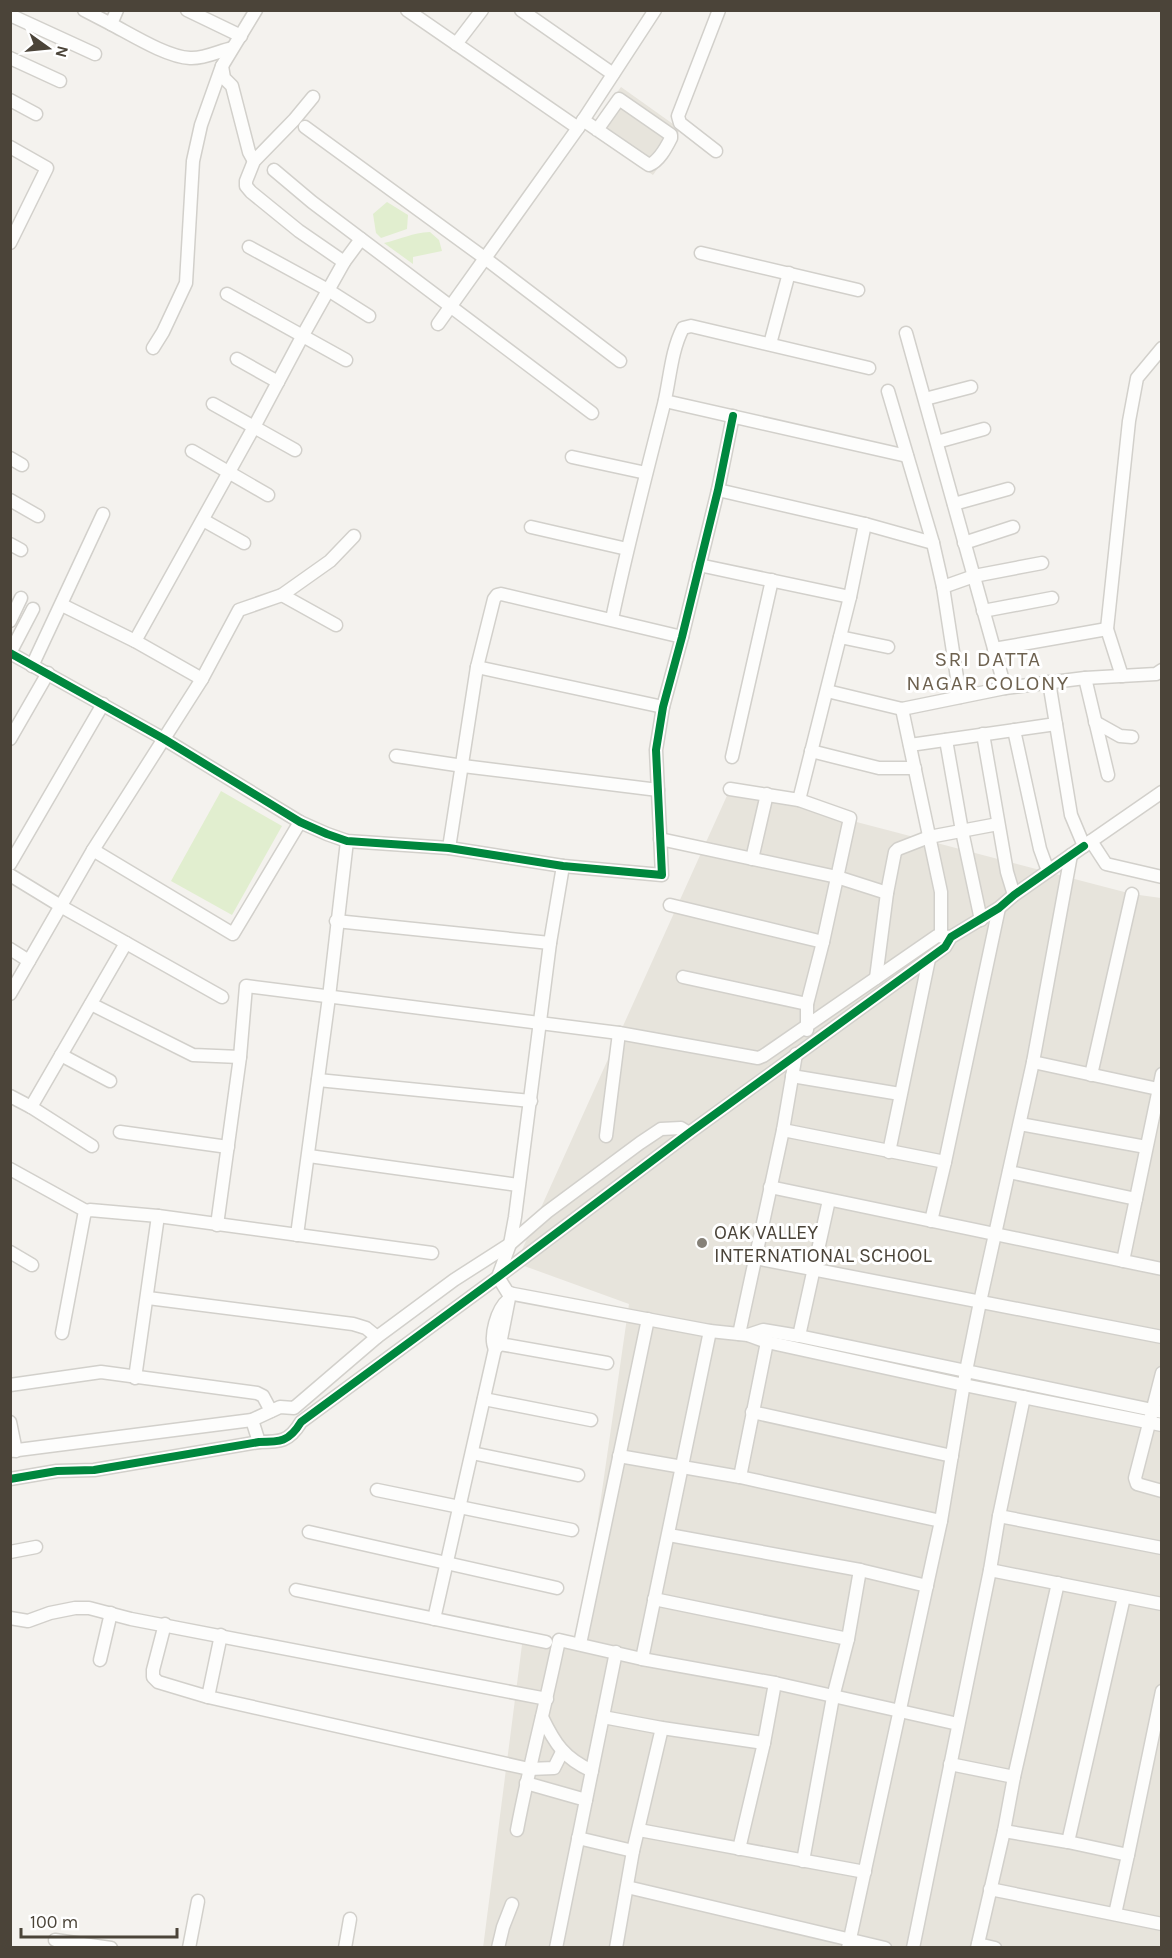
<svg xmlns="http://www.w3.org/2000/svg" width="1172" height="1958" font-family="Karla,sans-serif">
	<style>
		.residential { fill: #e7e4dc }
		.green { fill: #e1eecf }
		.lines { fill: none; stroke-linecap: round; stroke-linejoin: round }
		.minor-casing { stroke: #d2d0cb; stroke-width: 15 }
		.minor { stroke: #fdfdfc; stroke-width: 12 }
		.cycleway-casing { stroke: #fff; stroke-width: 11 }
		.cycleway { stroke: #00873e; stroke-width: 8 }
		.poi-dot { fill: #868178; stroke: #fff; stroke-width: 2 }
		.labels { text-anchor: middle; dominant-baseline: central; stroke-width: 6; stroke-linejoin: round; paint-order: stroke }
		.poi-label { font-size: 20px; fill: #4b4439; stroke: #fff; text-anchor: start }
		.neighbourhood-label { font-size: 21px; letter-spacing: 1.5px; fill: #6e6250; stroke: #fff }
	</style>
	<rect width="100%" height="100%" fill="#f4f2ee"/>
	<g class="residential">
		<polygon points="621,87 680,129 676,137 678,139 653,175 589,132"/>
		<polygon points="730,789 1132,894 1161,898 1161,1947 483,1948 523,1637 580,1643 629,1304 516,1263"/>
	</g>
	<g class="green">
		<polygon points="387,202 408,215 407,229 381,238 376,233 373,214"/>
		<path d="M 430,232 L 439,240 L 442,251 L 413,257 L 413,264 L 384,243 C 401,239 412,233 430,232 Z"/>
		<polygon points="221,791 282,826 232,915 171,881"/>
	</g>
	<g class="lines">
		<defs>
			<g id="minor">
				<polyline points="84,10 111,24 117,10"/>
				<polyline points="187,10 241,36"/>
				<polyline points="407,10 578,128"/>
				<polyline points="521,10 613,74"/>
				<polyline points="10,15 95,54"/>
				<path d="M 111,24 C 132,35 167,57 190,58 C 204,59 219,51 232,48"/>
				<polyline points="456,44 482,10"/>
				<polyline points="10,58 60,81"/>
				<polyline points="222,66 224,78 232,86 249,152 254,161"/>
				<polyline points="313,97 294,120 254,161 246,181 246,186 251,192 299,231 344,262"/>
				<polyline points="10,100 36,114"/>
				<path d="M 583,120 L 643,161 L 649,165 C 659,161 666,148 671,138 L 671,135 L 619,99 L 597,130"/>
				<polyline points="305,127 486,259 620,361"/>
				<polyline points="10,147 47,168 10,243"/>
				<polyline points="716,151 680,123 678,116 719,10"/>
				<polyline points="274,170 312,202 592,413"/>
				<polyline points="249,247 328,290 369,316"/>
				<polyline points="701,253 858,290"/>
				<polyline points="227,294 346,360"/>
				<polyline points="438,324 578,128 655,10"/>
				<polyline points="906,333 1005,688"/>
				<polyline points="770,344 789,273"/>
				<polyline points="153,348 163,332 186,283 193,161 201,125 222,66 256,10"/>
				<polyline points="237,359 278,382"/>
				<polyline points="888,391 933,543 943,587 960,697"/>
				<polyline points="925,399 971,387"/>
				<polyline points="665,401 907,456"/>
				<polyline points="213,404 295,450"/>
				<polyline points="937,442 984,429"/>
				<polyline points="192,451 268,495"/>
				<polyline points="572,457 646,473"/>
				<polyline points="10,458 22,465"/>
				<polyline points="718,490 865,524 933,543"/>
				<polyline points="10,500 38,516"/>
				<polyline points="954,504 1008,489"/>
				<polyline points="203,520 244,543"/>
				<polyline points="531,527 627,549"/>
				<polyline points="964,543 1013,527"/>
				<polyline points="10,544 21,550"/>
				<polyline points="699,565 850,597"/>
				<polyline points="943,587 974,576 1042,563"/>
				<polyline points="282,595 336,625"/>
				<polyline points="62,605 135,641 202,679"/>
				<polyline points="983,611 1052,598"/>
				<path d="M 612,619 C 627,547 646,475 664,404 C 670,379 671,351 683,328 L 691,326 L 869,368"/>
				<polyline points="10,621 21,598"/>
				<polyline points="840,637 888,647"/>
				<polyline points="135,641 254,427 303,335 344,262 361,239"/>
				<polyline points="994,649 1107,629"/>
				<polyline points="10,653 164,739 300,822 327,834 347,841 449,848 563,866 662,875 656,750 663,707 682,637 718,490 733,416"/>
				<polyline points="10,653 33,609"/>
				<polyline points="32,666 103,514"/>
				<polyline points="477,667 663,707"/>
				<polyline points="1122,676 1107,629 1129,421 1137,378 1162,348"/>
				<polyline points="1085,678 1108,775"/>
				<polyline points="1049,682 1071,815 1084,846 1162,792"/>
				<polyline points="827,691 902,709 1005,688 1085,678 1156,674 1162,670"/>
				<polyline points="902,709 941,892 941,936"/>
				<polyline points="1095,722 1120,736 1132,737"/>
				<polyline points="1014,730 1040,849 1048,871"/>
				<polyline points="983,734 1007,872 1014,895"/>
				<polyline points="10,739 48,673"/>
				<polyline points="946,740 962,831 981,920"/>
				<polyline points="910,745 1056,724"/>
				<polyline points="811,751 879,768 915,768"/>
				<polyline points="396,756 463,766 658,790"/>
				<polyline points="732,757 772,580"/>
				<polyline points="730,789 799,800 850,818 823,942 807,1004 807,1030"/>
				<polyline points="799,800 850,597 865,524"/>
				<polyline points="660,839 837,877 887,893"/>
				<polyline points="1091,841 1106,864 1162,877"/>
				<polyline points="449,848 477,667 494,599 497,595 501,594 682,637"/>
				<polyline points="93,850 233,934 300,822"/>
				<polyline points="752,859 767,794"/>
				<polyline points="10,864 103,704"/>
				<polyline points="563,866 550,943 515,1217 510,1244 498,1277 508,1293 710,1331 748,1335 767,1342 964,1385 1162,1425"/>
				<polyline points="10,875 64,908 222,997"/>
				<polyline points="670,905 823,942"/>
				<polyline points="336,921 550,943"/>
				<polyline points="10,949 29,961"/>
				<polyline points="683,977 807,1004"/>
				<polyline points="876,978 887,893 895,852 898,849 929,837 998,824"/>
				<polyline points="10,994 93,850 202,679 239,610 282,595 330,561 354,536"/>
				<polyline points="91,1004 193,1055 240,1057"/>
				<polyline points="61,1055 110,1081"/>
				<polyline points="1033,1062 1158,1089"/>
				<polyline points="1091,1075 1132,894"/>
				<polyline points="792,1076 900,1094"/>
				<polyline points="318,1080 531,1101"/>
				<polyline points="10,1096 31,1107 92,1146"/>
				<polyline points="31,1107 126,943"/>
				<polyline points="1020,1124 1146,1147"/>
				<polyline points="783,1130 945,1162"/>
				<polyline points="120,1132 228,1147"/>
				<polyline points="606,1136 619,1033"/>
				<polyline points="889,1152 929,959"/>
				<polyline points="309,1156 518,1185"/>
				<polyline points="10,1169 86,1211"/>
				<polyline points="1009,1172 1136,1199"/>
				<polyline points="770,1187 1162,1269"/>
				<polyline points="931,1221 945,1162 999,908"/>
				<polyline points="217,1225 240,1057 246,986 619,1033 758,1058 763,1056 937,936 951,937"/>
				<polyline points="297,1235 329,997 347,841"/>
				<polyline points="10,1252 32,1265"/>
				<polyline points="755,1258 1162,1337"/>
				<polyline points="1123,1261 1162,1074"/>
				<polyline points="148,1298 353,1324 366,1328 377,1337"/>
				<path d="M 508,1300 C 497,1309 489,1337 495,1349 L 500,1344 L 510,1293"/>
				<polyline points="62,1333 84,1216 86,1211 90,1210 158,1216 432,1253"/>
				<polyline points="739,1334 783,1130 796,1054"/>
				<polyline points="748,1335 763,1330 799,1336 1162,1412"/>
				<polyline points="799,1336 829,1200"/>
				<polyline points="500,1344 607,1363"/>
				<polyline points="1162,1373 1135,1478 1137,1484 1162,1491"/>
				<polyline points="135,1378 158,1216"/>
				<polyline points="10,1385 101,1372 257,1393 263,1396 271,1411"/>
				<polyline points="484,1399 591,1420"/>
				<polyline points="752,1412 952,1456"/>
				<polyline points="252,1420 259,1442"/>
				<polyline points="10,1422 16,1451"/>
				<polyline points="10,1451 252,1420 280,1407 294,1408 377,1337 454,1280 510,1244 547,1212 640,1143 661,1129 681,1128 689,1133"/>
				<polyline points="472,1453 578,1475"/>
				<polyline points="619,1456 740,1477 941,1521"/>
				<polyline points="740,1477 767,1342"/>
				<path d="M 10,1479 L 57,1471 L 94,1470 L 259,1442 C 280,1442 289,1442 301,1422 L 498,1277 L 689,1133 L 945,947 L 951,937 L 999,908 L 1014,895 L 1084,846"/>
				<polyline points="377,1490 572,1530"/>
				<polyline points="999,1516 1162,1548"/>
				<polyline points="309,1532 557,1588"/>
				<polyline points="669,1535 860,1570 927,1586"/>
				<polyline points="10,1552 36,1547"/>
				<polyline points="990,1570 1162,1604"/>
				<polyline points="296,1590 546,1642"/>
				<polyline points="654,1599 848,1639"/>
				<polyline points="10,1618 28,1621 50,1613 75,1608 89,1608 131,1619 547,1699"/>
				<polyline points="434,1619 495,1349"/>
				<polyline points="165,1624 153,1670 153,1677 158,1682 208,1697 529,1769 554,1768 562,1752"/>
				<polyline points="580,1644 648,1319"/>
				<polyline points="642,1659 710,1331"/>
				<polyline points="100,1660 111,1613"/>
				<polyline points="208,1697 221,1635"/>
				<path d="M 542,1717 C 555,1744 564,1758 592,1771"/>
				<polyline points="603,1717 662,1728 764,1743"/>
				<polyline points="950,1764 1014,1777"/>
				<polyline points="526,1783 586,1800"/>
				<path d="M 517,1830 C 529,1766 546,1704 559,1640 L 642,1659 L 775,1683 L 958,1724"/>
				<polyline points="639,1830 865,1872"/>
				<polyline points="1004,1831 1068,1842 1128,1855 1162,1691"/>
				<polyline points="578,1838 633,1851"/>
				<polyline points="1068,1842 1124,1597"/>
				<polyline points="739,1849 764,1743 775,1683"/>
				<polyline points="803,1861 833,1697 848,1639 860,1570"/>
				<polyline points="627,1887 885,1948"/>
				<polyline points="990,1889 1162,1924"/>
				<polyline points="1115,1914 1128,1855"/>
				<polyline points="55,1940 111,1948"/>
				<polyline points="978,1944 995,1948"/>
				<polyline points="189,1948 198,1901"/>
				<polyline points="345,1948 350,1919"/>
				<polyline points="498,1948 503,1927 512,1904"/>
				<polyline points="556,1948 616,1652"/>
				<polyline points="616,1948 633,1851 662,1728"/>
				<polyline points="848,1948 941,1521 966,1371 980,1302 1033,1062 1071,855"/>
				<polyline points="913,1948 990,1570 999,1516 1024,1397"/>
				<polyline points="977,1948 1004,1831 1014,1777 1058,1583"/>
			</g>
		</defs>
		<use href="#minor" class="minor-casing"/>
		<use href="#minor" class="minor"/>
		<defs>
			<g id="cycleway">
				<polyline points="10,653 164,739 300,822 327,834 347,841 449,848 563,866 662,875 656,750 663,707 682,637 718,490 733,416"/>
				<path d="M 10,1479 L 57,1471 L 94,1470 L 259,1442 C 280,1442 289,1442 301,1422 L 498,1277 L 689,1133 L 945,947 L 951,937 L 999,908 L 1014,895 L 1084,846"/>
			</g>
		</defs>
		<use href="#cycleway" class="cycleway-casing"/>
		<use href="#cycleway" class="cycleway"/>
	</g>
	<circle class="poi-dot" cx="702" cy="1243" r="6"/>
	<g class="labels">
		<g class="poi-label">
			<text x="714" y="1232">OAK VALLEY<tspan x="714" dy="23">INTERNATIONAL SCHOOL</tspan></text>
		</g>
		<g class="neighbourhood-label">
			<text x="988" y="659">SRI DATTA<tspan x="988" dy="24">NAGAR COLONY</tspan></text>
		</g>
	</g>
	<rect width="1172" height="1958" fill="none" stroke="#4b4439" stroke-width="24"/>
	<g transform="translate(48 48) rotate(105)" stroke="#ffffff" stroke-width="4.5" paint-order="stroke">
	<path d="M0-4.5L10 22L0 15L-10 22Z" fill="#4b4439"/>
	<text y="-9" font-size="16" font-weight="bold" text-anchor="middle" fill="#4b4439">N</text>
	</g>
	<path d="M21 1928v9h156v-9" fill="none" stroke="#4b4439" stroke-width="3"/>
	<text x="30" y="1928" font-size="18" fill="#4b4439" stroke="#ffffff" stroke-width="4.5" paint-order="stroke">100 m</text>
</svg>
